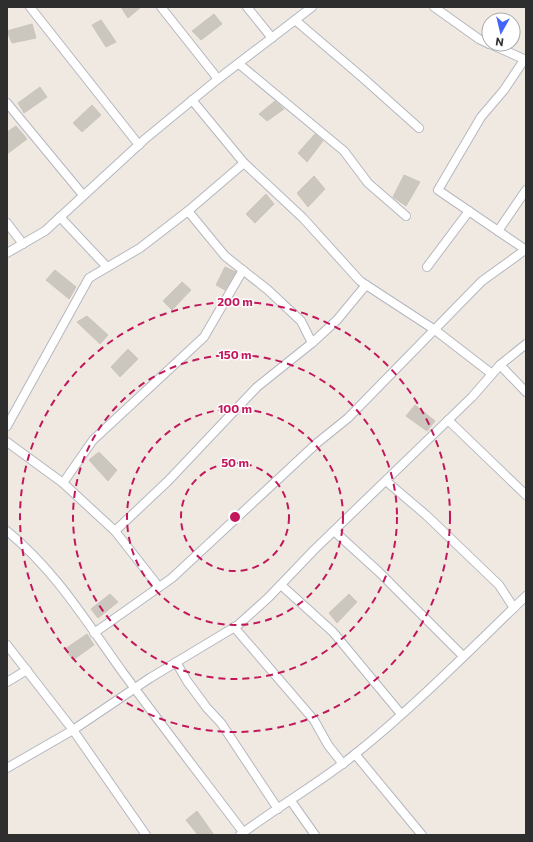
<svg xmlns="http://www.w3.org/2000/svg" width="533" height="842" font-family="Commissioner,sans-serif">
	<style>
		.building { fill: #cbc7bf; stroke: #cbc5ba }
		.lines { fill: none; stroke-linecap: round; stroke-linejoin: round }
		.minor-casing { stroke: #b4b7c1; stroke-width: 10 }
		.minor { stroke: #fff; stroke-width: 8 }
		.ring { fill: none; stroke: #c2185b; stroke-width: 2; stroke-dasharray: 7 5 }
		.centre { fill: #c2185b; stroke: #fff; stroke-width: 2 }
		.ring-label { font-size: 12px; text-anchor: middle; font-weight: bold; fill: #c2185b; stroke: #fff; stroke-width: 3; stroke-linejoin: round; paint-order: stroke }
	</style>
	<rect width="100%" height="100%" fill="#efe9e1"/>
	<g class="building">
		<polygon points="121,7 141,7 128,18"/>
		<polygon points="214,14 222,24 201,40 192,31"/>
		<polygon points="101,20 116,42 106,47 92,25"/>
		<polygon points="32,24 36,38 12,43 7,31"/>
		<polygon points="40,87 47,97 24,113 18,103"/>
		<polygon points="275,101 284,109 267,121 259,114"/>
		<polygon points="92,105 101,115 82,132 73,123"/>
		<polygon points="16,126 27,139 7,154 7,132"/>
		<polygon points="315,134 323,141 307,162 298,153"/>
		<polygon points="404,175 420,182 406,206 393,197"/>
		<polygon points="314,176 325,189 308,207 297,193"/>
		<polygon points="266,194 274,204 255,223 246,214"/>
		<polygon points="225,267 236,272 225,290 216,285"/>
		<polygon points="55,270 76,287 69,299 46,280"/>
		<polygon points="182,282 191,290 172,310 163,301"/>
		<polygon points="87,316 108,335 100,344 77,322"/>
		<polygon points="128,349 138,359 120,377 111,367"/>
		<polygon points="415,405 435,421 427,431 406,416"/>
		<polygon points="99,452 117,470 108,481 89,460"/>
		<polygon points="110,594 118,602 98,618 91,609"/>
		<polygon points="349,594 357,602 337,623 329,613"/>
		<polygon points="87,634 94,645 73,660 65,649"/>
		<polygon points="197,811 214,835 198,835 186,820"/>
	</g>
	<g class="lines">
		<defs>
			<g id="minor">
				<polyline points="30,7 139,145"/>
				<polyline points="161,7 218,79"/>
				<polyline points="247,7 272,38"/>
				<polyline points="434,7 479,39 489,44"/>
				<polyline points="295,20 363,78 419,128"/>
				<polyline points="490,44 526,60"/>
				<polyline points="524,60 504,90 481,117 438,190 526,250"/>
				<polyline points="239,64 344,151 368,183 406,216"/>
				<polyline points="192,100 244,163 303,218 360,281 435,330 492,374"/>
				<polyline points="7,103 83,195"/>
				<polyline points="188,211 244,163"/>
				<polyline points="60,217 107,267"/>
				<polyline points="7,223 23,244"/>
				<polyline points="498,231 526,190"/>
				<polyline points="7,253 45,231 145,139 218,79 312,7"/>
				<polyline points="427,267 469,211"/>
				<polyline points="500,365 526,392"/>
				<polyline points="448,420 526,495"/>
				<polyline points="7,426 89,278 140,248 188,211 225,256 268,290 301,321 312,343"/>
				<polyline points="7,442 63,483 115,531 168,481 257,387 312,343 337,320 366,285"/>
				<polyline points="386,481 426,515 499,585 514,608"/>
				<polyline points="63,483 93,440 204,337 243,270"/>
				<path d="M 7,531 C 57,572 87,623 124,674 C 163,727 203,779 243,832"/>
				<polyline points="115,531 159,587"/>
				<polyline points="334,531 379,572 463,656"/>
				<polyline points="281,585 333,632 401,714"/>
				<polyline points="234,627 314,720 328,745 343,764"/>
				<polyline points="94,633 172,578 317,443 348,418 482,281 525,250"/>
				<polyline points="7,645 73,730 146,835"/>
				<polyline points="176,662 187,681 207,708 221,723 278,809"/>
				<polyline points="7,682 27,670"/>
				<polyline points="355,754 422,835"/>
				<polyline points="7,768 73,730 150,678 238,625 268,598 314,550 472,397 500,365 526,344"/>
				<polyline points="291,801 315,835"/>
				<path d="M 240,835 C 277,807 318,784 354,755 C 414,707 471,649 526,596"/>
			</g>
		</defs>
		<use href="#minor" class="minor-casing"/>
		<use href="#minor" class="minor"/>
	</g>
	<g class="ring">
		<circle cx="235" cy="517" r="54"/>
		<circle cx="235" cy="517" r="108"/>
		<circle cx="235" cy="517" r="162"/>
		<circle cx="235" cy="517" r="215"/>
	</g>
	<circle cx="235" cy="517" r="6" class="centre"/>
	<g class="ring-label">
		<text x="235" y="306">200 m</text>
		<text x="235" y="359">150 m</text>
		<text x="235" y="413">100 m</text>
		<text x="235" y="467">50 m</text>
	</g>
	<rect width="533" height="842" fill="none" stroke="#2e2e2e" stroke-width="16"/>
	<g transform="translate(501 32) rotate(188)"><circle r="19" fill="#ffffff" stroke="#ababab"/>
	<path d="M0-3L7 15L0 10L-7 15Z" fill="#4264fb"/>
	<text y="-6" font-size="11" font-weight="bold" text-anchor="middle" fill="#2e2e2e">N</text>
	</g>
</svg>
